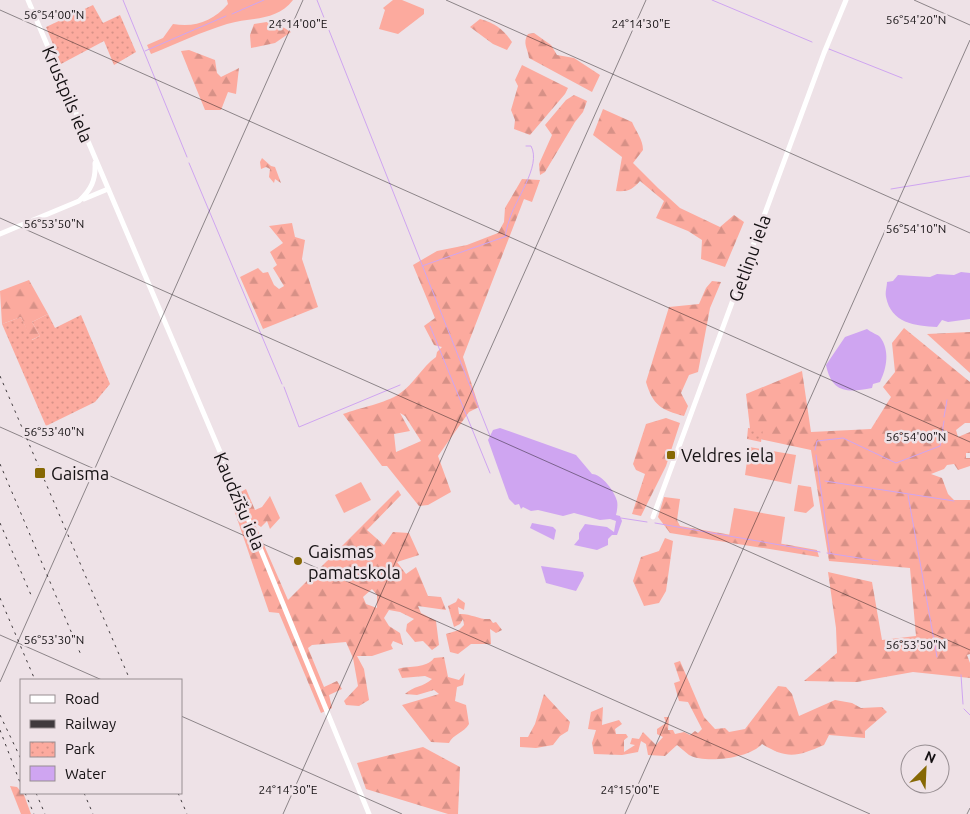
<svg xmlns="http://www.w3.org/2000/svg" width="970" height="814" font-family="Ubuntu,sans-serif">
	<style>
		.grass { fill: #fcaa9e }
		.forest { fill: url(#forest-firs); fill-rule: evenodd }
		.park { fill: url(#park-dots) }
		.water { fill: #cfa5f1 }
		.lines { fill: none; stroke-linecap: round; stroke-linejoin: round }
		.stream { stroke: #cfa5f1; stroke-width: 1 }
		.tertiary { stroke: #fff; stroke-width: 5 }
		.rail { stroke: #403a3d; stroke-width: 1; stroke-dasharray: 2.5 5; stroke-linecap: butt }
		.ticks { fill: none; stroke: #151113; stroke-width: 1; stroke-opacity: 0.45 }
		.poi-dot { fill: #866804; stroke: #eee2e7; stroke-width: 2 }
		.labels { text-anchor: middle; dominant-baseline: central; stroke-width: 5; stroke-linejoin: round; paint-order: stroke }
		.street-label { font-size: 18px; fill: #151113; stroke: #eee2e7 }
		.poi-label { font-size: 18px; fill: #151113; stroke: #eee2e7; text-anchor: start }
		.ticks-label { font-size: 12px; text-anchor: middle; fill: #151113; stroke: #eee2e7; stroke-width: 5; stroke-linejoin: round; paint-order: stroke }
	</style>
	<defs>
		<pattern id="forest-firs" width="22" height="20" patternUnits="userSpaceOnUse" patternTransform="scale(1.25)"><rect width="22" height="20" fill="#fcaa9e"/><path d="M5 1l3.5 6h-7zM16 11l3.5 6h-7z" fill="#d79187"/></pattern>
		<pattern id="park-dots" width="8" height="8" patternUnits="userSpaceOnUse" patternTransform="scale(1.25)"><rect width="8" height="8" fill="#fcaa9e"/><path d="M2 2h.1M6 6h.1" fill="none" stroke="#d79187" stroke-width="1.8" stroke-linecap="round"/></pattern>
	</defs>
	<rect width="100%" height="100%" fill="#eee2e7"/>
	<g class="grass">
		<path d="M 227,0 L 293,0 C 276,22 250,17 227,24 C 201,32 176,44 151,54 L 147,45 L 163,38 L 173,24 C 195,28 213,21 228,4 Z"/>
		<polygon points="393,0 402,0 424,9 424,14 398,34 379,29 385,10 383,8"/>
		<polygon points="749,447 796,455 791,484 745,475"/>
		<polygon points="361,482 371,500 344,513 335,495"/>
		<polygon points="798,485 811,487 814,506 806,513 794,511"/>
		<polygon points="734,508 785,517 781,545 729,536"/>
	</g>
	<g class="forest">
		<path d="M 480,19 C 495,23 504,30 512,42 L 507,50 L 493,44 L 470,27 Z"/>
		<polygon points="273,21 291,32 275,43 251,48 250,35 254,24"/>
		<path d="M 534,33 L 551,45 L 557,55 L 574,58 L 600,75 L 592,92 L 529,58 C 528,49 522,43 528,34 Z"/>
		<polygon points="189,50 215,60 217,73 221,77 239,68 236,94 228,92 221,110 205,110 181,51"/>
		<polygon points="522,65 568,88 565,94 530,135 514,129 515,120 511,110 518,86 515,80"/>
		<polygon points="574,95 587,101 583,112 575,122 545,172 540,175 539,164 552,135 545,125 566,100"/>
		<path d="M 603,109 L 632,122 C 636,132 643,139 643,150 L 633,163 L 658,188 L 680,208 L 720,227 L 734,215 L 744,222 L 725,267 L 701,259 L 702,240 L 688,231 L 656,218 L 664,201 L 640,181 C 632,190 628,192 616,191 L 622,157 L 593,135 Z"/>
		<polygon points="262,158 271,166 275,167 281,183 275,179 274,183 269,177 270,169 266,167 261,169 260,162"/>
		<path d="M 522,179 L 540,180 L 532,202 L 524,199 L 463,357 L 479,407 L 469,412 L 438,456 L 451,492 L 428,505 L 419,506 L 387,466 L 382,466 L 343,414 C 359,408 386,403 399,394 C 414,384 422,367 436,357 L 437,352 L 442,347 L 434,345 L 424,326 L 435,318 L 413,265 L 437,251 L 467,245 L 498,233 L 504,222 L 505,208 ZM 400,413 L 405,416 L 421,441 L 396,452 L 394,434 L 410,431 Z"/>
		<polygon points="292,223 295,237 305,240 302,259 318,307 263,329 240,277 258,268 263,273 268,272 274,285 279,289 284,286 273,268 277,265 270,252 283,243 269,226"/>
		<polygon points="29,280 48,314 32,322 40,336 31,340 21,317 2,324 0,291"/>
		<path d="M 712,281 L 721,282 L 710,308 L 698,372 L 689,375 L 681,393 L 688,406 L 684,416 C 662,410 653,406 646,382 L 669,307 L 699,304 L 706,288 Z"/>
		<polygon points="904,328 970,382 970,423 965,423 956,430 958,437 970,432 970,453 966,453 966,458 970,458 970,466 958,470 954,464 947,465 944,469 931,474 942,478 948,494 954,500 970,500 970,654 967,655 970,663 970,678 913,672 857,682 804,681 837,653 836,628 828,572 872,582 882,640 916,636 910,568 829,561 811,450 751,437 746,394 802,371 811,432 871,429 891,397 883,387 895,372 892,343"/>
		<polygon points="970,332 970,373 927,334"/>
		<polygon points="666,418 680,423 666,466 641,516 632,514 645,474 636,470 633,464 646,424"/>
		<path d="M 246,489 L 255,510 L 262,507 L 270,496 L 280,518 L 270,529 L 267,521 L 261,527 L 254,522 L 288,600 L 398,490 L 401,495 L 367,530 L 384,545 L 393,532 L 409,533 L 419,555 L 397,562 L 406,574 L 416,567 L 428,596 L 441,597 L 446,610 L 418,606 L 421,613 L 436,621 L 439,645 L 432,650 L 423,641 L 415,642 L 406,631 L 407,624 L 414,619 L 400,612 L 389,610 L 384,618 L 389,626 L 400,633 L 403,645 L 393,641 L 391,645 L 393,649 L 372,656 L 357,656 L 364,669 L 369,700 L 359,706 L 346,705 L 344,701 L 358,686 L 353,658 L 346,642 L 312,645 L 308,648 L 324,687 L 337,681 L 342,689 L 329,695 L 332,708 L 321,713 L 279,613 L 269,612 L 230,498 ZM 372,589 L 377,595 L 377,608 L 366,604 L 363,597 Z"/>
		<polygon points="664,497 680,499 677,520 680,526 817,550 819,557 670,533 658,517"/>
		<polygon points="665,538 673,541 666,591 659,603 644,606 633,581 641,557 659,551"/>
		<path d="M 458,598 L 465,603 L 464,610 L 458,607 L 459,614 C 470,613 480,620 490,619 L 493,623 L 496,622 L 502,630 L 496,633 L 490,629 L 491,644 L 471,644 L 458,654 L 450,652 L 446,634 L 459,630 L 464,625 L 463,619 L 460,624 L 454,627 L 448,606 L 456,602 Z"/>
		<path d="M 444,657 L 448,677 L 459,680 L 465,673 L 463,685 L 457,687 L 455,701 L 466,705 L 469,724 C 464,733 453,734 449,743 L 431,742 L 402,705 L 439,694 L 434,690 L 417,695 L 405,694 C 413,686 424,687 432,679 L 425,676 L 402,678 L 398,669 C 410,665 426,669 434,658 Z"/>
		<path d="M 680,661 L 704,717 L 715,729 L 725,728 L 729,732 L 745,729 L 778,686 L 786,687 L 792,694 L 799,716 L 835,700 L 852,703 L 861,708 L 882,707 L 887,712 L 865,731 L 865,738 L 829,735 L 824,745 C 798,756 788,760 762,744 C 750,758 706,764 689,755 C 685,752 681,748 677,745 L 665,756 L 648,755 L 646,744 L 641,741 L 638,752 L 622,755 L 594,754 L 592,743 L 596,730 L 588,729 L 591,712 L 603,707 L 602,725 L 619,720 L 622,724 L 615,729 L 616,734 L 626,734 L 628,737 L 624,740 L 624,752 L 635,745 L 630,744 L 632,738 L 639,739 L 643,732 L 656,745 L 663,737 L 657,734 L 657,729 L 666,723 L 664,717 L 669,717 L 668,730 L 673,730 L 675,734 L 684,732 L 690,735 L 695,731 L 698,733 L 702,729 L 688,702 L 679,701 L 674,683 L 680,681 L 674,663 Z"/>
		<polygon points="544,694 570,722 568,731 560,736 553,745 536,748 520,747 520,737 528,737 535,724"/>
		<polygon points="423,747 460,767 458,814 448,814 366,789 357,763"/>
		<polygon points="10,786 17,787 24,795 31,814 21,814"/>
	</g>
	<g class="park">
		<polygon points="93,5 103,23 120,15 136,52 114,65 104,41 61,64 46,27"/>
		<polygon points="48,314 55,328 81,315 110,384 95,402 46,426 2,324 21,317 32,340 40,336 32,322"/>
		<polygon points="748,428 763,430 761,442 747,439"/>
	</g>
	<g class="water">
		<path d="M 961,272 L 970,273 L 970,319 L 948,322 L 942,320 L 937,327 C 915,326 891,323 886,297 C 885,291 887,287 887,282 L 893,281 L 898,275 L 930,277 L 937,274 L 954,275 Z"/>
		<path d="M 867,329 C 870,332 879,335 880,337 C 890,350 887,368 880,382 L 873,384 L 872,388 C 847,393 832,393 826,365 L 845,337 Z"/>
		<path d="M 500,428 L 576,455 L 592,474 C 602,474 615,492 617,501 C 618,505 617,511 616,515 L 620,516 L 622,521 L 617,535 L 612,535 L 608,539 L 608,545 L 597,550 L 574,545 L 579,539 L 579,533 L 585,524 L 607,527 L 614,532 L 616,521 L 610,519 L 600,520 L 574,513 L 563,516 L 538,510 L 531,511 L 523,507 L 521,509 L 519,504 L 515,505 L 509,499 L 488,440 L 493,430 Z"/>
		<polygon points="532,523 553,527 556,530 554,540 530,528"/>
		<polygon points="541,566 583,572 584,576 576,591 546,583"/>
	</g>
	<g class="lines">
		<g class="stream">
			<polyline points="123,0 187,157"/>
			<polyline points="317,0 490,436"/>
			<polyline points="712,0 812,42"/>
			<polyline points="232,14 264,0"/>
			<polyline points="829,49 902,78"/>
			<polyline points="145,51 226,16"/>
			<polyline points="189,163 282,384"/>
			<polyline points="891,189 970,176"/>
			<path d="M 505,237 C 506,232 507,226 509,221 C 514,201 542,166 531,146 L 526,146"/>
			<polyline points="422,266 507,236"/>
			<polyline points="430,326 490,473"/>
			<polyline points="284,387 299,427 400,385"/>
			<polyline points="944,417 947,400"/>
			<polyline points="815,450 817,441 843,438 896,463 940,446 944,421"/>
			<polyline points="816,455 830,554"/>
			<polyline points="825,481 954,501"/>
			<polyline points="908,495 937,657"/>
			<polyline points="621,518 647,522"/>
			<polyline points="655,523 820,552"/>
			<polyline points="827,553 878,561"/>
			<polyline points="961,675 963,704"/>
			<polyline points="964,709 970,715"/>
		</g>
		<g class="tertiary">
			<polyline points="28,0 238,494 369,814"/>
			<polyline points="84,199 108,189"/>
			<path d="M 0,234 L 79,201 C 91,190 96,180 95,163"/>
			<polyline points="653,517 824,53 846,0"/>
		</g>
		<g class="rail">
			<polyline points="0,376 130,680"/>
			<polyline points="0,464 81,655"/>
			<polyline points="0,523 31,595"/>
			<polyline points="0,598 35,680"/>
			<polyline points="0,715 21,759"/>
			<polyline points="0,730 21,785"/>
			<polyline points="25,793 34,814"/>
			<polyline points="36,793 45,814"/>
			<polyline points="84,793 93,814"/>
			<polyline points="178,793 187,814"/>
		</g>
	</g>
	<path class="ticks" d="M 446,0 L 970,233M 914,0 L 970,25M 0,10 L 970,442M 0,218 L 970,650M 0,427 L 870,814M 0,635 L 102,680M 0,682 L 303,0M 181,716 L 402,814M 283,814 L 646,0M 625,814 L 970,40M 967,814 L 970,808"/>
	<g class="poi-dot">
		<rect x="666" y="450" width="10" height="10" rx="2.5"/>
		<rect x="34" y="467" width="12" height="12" rx="2.5"/>
		<circle cx="298" cy="561" r="5"/>
	</g>
	<g class="labels">
		<g class="street-label">
			<text transform="translate(68 94) rotate(67)">Krustpils iela</text>
			<text transform="translate(749 258) rotate(-70)">Getliņu iela</text>
			<text transform="translate(240 501) rotate(67)">Kaudzīšu iela</text>
		</g>
		<g class="poi-label">
			<text x="681" y="455">Veldres iela</text>
			<text x="51" y="473">Gaisma</text>
			<text x="308" y="551">Gaismas<tspan x="308" dy="21">pamatskola</tspan></text>
		</g>
	</g>
	<g class="ticks-label">
		<text x="54" y="19">56°54'00"N</text>
		<text x="916" y="24">56°54'20"N</text>
		<text x="298" y="28">24°14'00"E</text>
		<text x="641" y="28">24°14'30"E</text>
		<text x="54" y="228">56°53'50"N</text>
		<text x="916" y="233">56°54'10"N</text>
		<text x="54" y="436">56°53'40"N</text>
		<text x="916" y="441">56°54'00"N</text>
		<text x="54" y="644">56°53'30"N</text>
		<text x="916" y="649">56°53'50"N</text>
		<text x="288" y="794">24°14'30"E</text>
		<text x="630" y="794">24°15'00"E</text>
	</g>
	<rect x="20" y="679" width="162" height="115" fill="#eee2e7" stroke="#978e92"/>
	<rect x="30" y="695" width="25" height="8" fill="#ffffff" stroke="#978e92"/>
	<text x="65" y="704" font-size="15" fill="#151113">Road</text>
	<rect x="30" y="720" width="25" height="8" fill="#403a3d" stroke="#978e92"/>
	<text x="65" y="729" font-size="15" fill="#151113">Railway</text>
	<rect x="30" y="742" width="25" height="15" fill="url(#park-dots)" stroke="#978e92"/>
	<text x="65" y="754" font-size="15" fill="#151113">Park</text>
	<rect x="30" y="766" width="25" height="15" fill="#cfa5f1" stroke="#978e92"/>
	<text x="65" y="779" font-size="15" fill="#151113">Water</text>
	<g transform="translate(925 769) rotate(24)"><circle r="24" fill="#eee2e7" stroke="#978e92"/>
	<path d="M0-4L9 19L0 12L-9 19Z" fill="#866804"/>
	<text y="-8" font-size="14" font-weight="bold" text-anchor="middle" fill="#151113">N</text>
	</g>
</svg>
